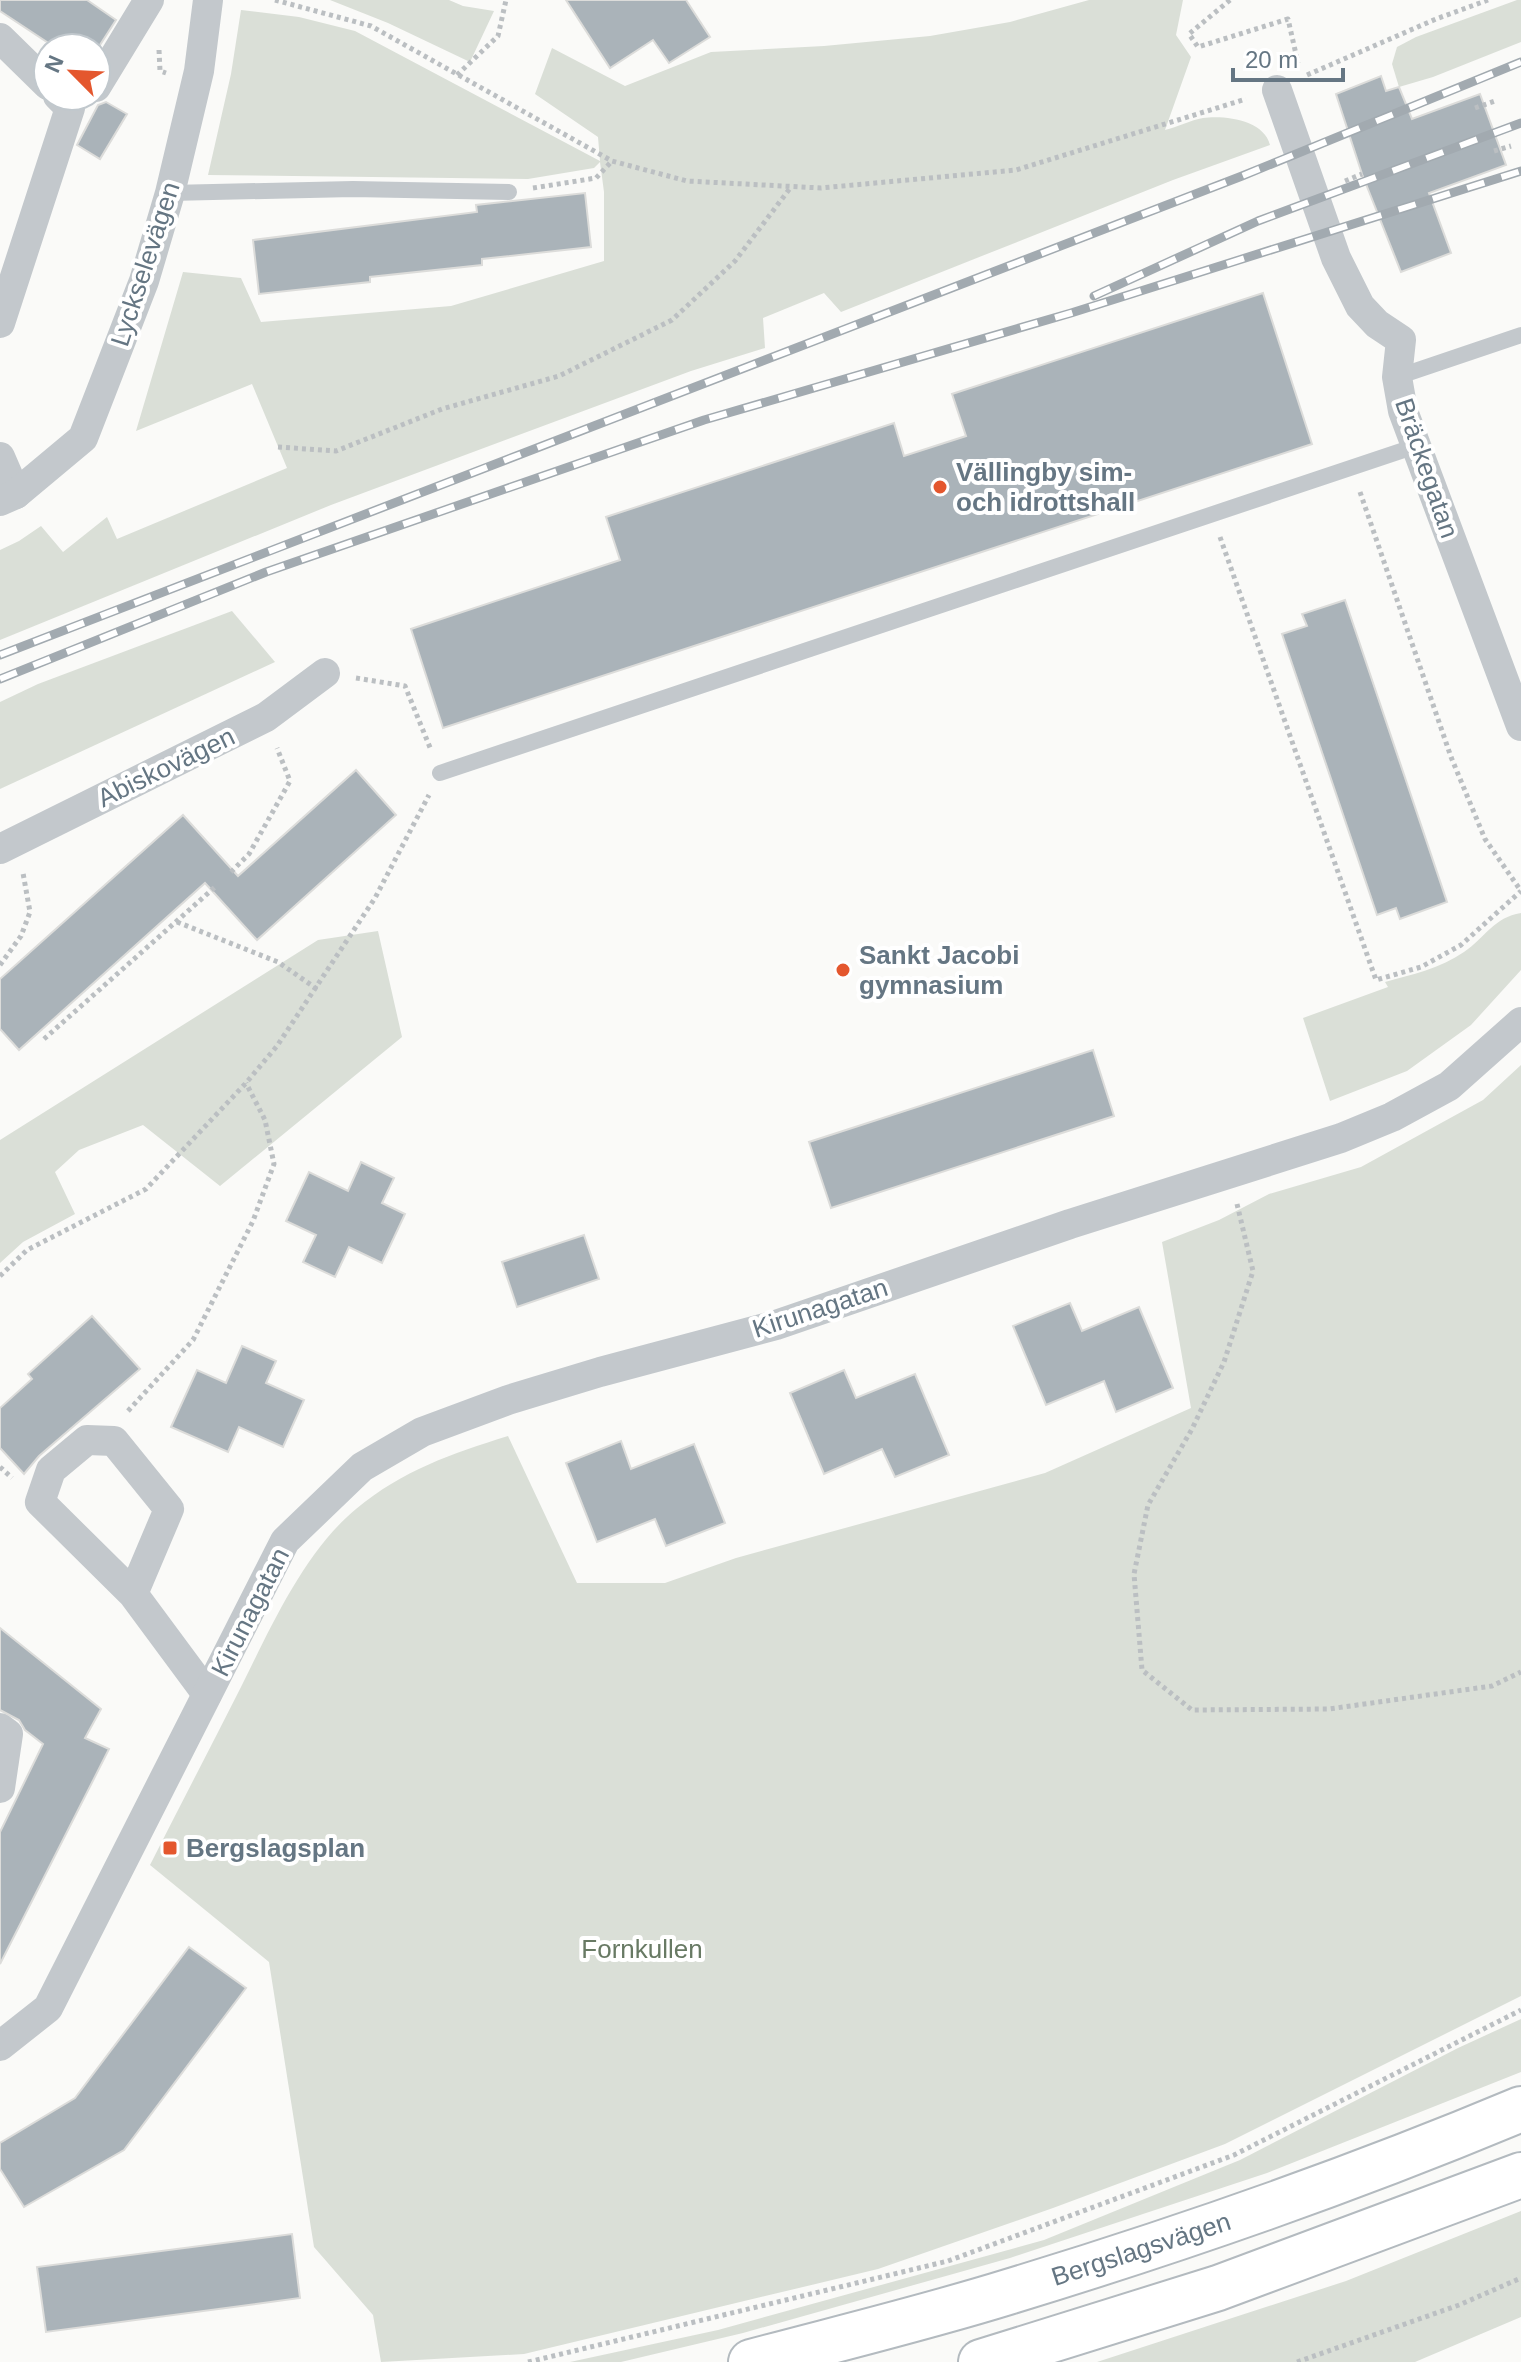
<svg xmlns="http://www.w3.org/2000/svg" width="1521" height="2362" font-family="Helvetica,sans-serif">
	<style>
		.green { fill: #dadfd7 }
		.building { fill: #aab3b9; stroke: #dcdcda; stroke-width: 2 }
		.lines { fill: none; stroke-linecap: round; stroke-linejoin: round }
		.secondary-casing { stroke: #b3babf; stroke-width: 48 }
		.path { stroke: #bbbfc2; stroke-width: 5; stroke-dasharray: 4 4; stroke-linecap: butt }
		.service { stroke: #c3c8cc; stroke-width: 16 }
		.minor { stroke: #c3c8cc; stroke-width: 30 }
		.secondary { stroke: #fff; stroke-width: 44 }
		.rail-casing { stroke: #a2aab0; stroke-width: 9 }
		.rail { stroke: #fff; stroke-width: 6; stroke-dasharray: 18; stroke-linecap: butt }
		.poi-dot { fill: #e4572e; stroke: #fff; stroke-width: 3 }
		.labels { text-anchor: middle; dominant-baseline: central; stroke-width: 8; stroke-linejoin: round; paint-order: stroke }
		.street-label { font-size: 26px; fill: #657683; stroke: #fff }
		.poi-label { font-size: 26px; font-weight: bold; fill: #657683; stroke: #fff; text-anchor: start }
		.park-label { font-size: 26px; fill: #687a64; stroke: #fff }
	</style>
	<rect width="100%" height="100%" fill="#fafaf8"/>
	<g class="green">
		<polygon points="330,0 449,0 463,6 494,11 470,62 388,23"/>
		<path d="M 1089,0 L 1183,0 L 1176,35 L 1191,57 L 1165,130 C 1177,127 1191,120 1203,118 C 1225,115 1264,120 1270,145 L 1173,180 L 841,312 L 824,293 L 763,318 L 765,348 L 691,371 L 331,505 L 0,640 L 0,550 L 19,541 L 41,526 L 63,552 L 107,517 L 117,539 L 287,468 L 252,384 L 136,431 L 183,272 L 241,278 L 261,322 L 451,306 L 604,261 L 604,192 L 600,162 L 594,168 L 528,179 L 208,175 L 231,74 L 241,10 L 299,17 L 355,31 L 600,161 L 598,137 L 535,94 L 552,48 L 625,86 L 711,52 L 824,46 L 930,36 L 1010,22 Z"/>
		<polygon points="1517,0 1521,0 1521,42 1433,77 1399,87 1392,64 1397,47 1416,37"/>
		<polygon points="232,611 275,662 0,789 0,702 38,684"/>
		<path d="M 1521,913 L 1521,970 L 1471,1025 L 1407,1071 L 1330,1101 L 1303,1018 L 1388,987 L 1385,982 C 1411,975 1441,968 1464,952 C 1485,938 1494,917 1521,913 Z"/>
		<polygon points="378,931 402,1037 220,1186 143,1125 79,1150 55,1172 75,1214 23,1242 0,1263 0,1140 318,940"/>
		<path d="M 1521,1065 L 1521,1996 L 1225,2144 L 1053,2208 L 878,2269 L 524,2354 L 381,2362 L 373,2315 L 314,2247 L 269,1962 L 150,1865 C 180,1806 211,1746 241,1687 C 271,1627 304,1552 356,1509 C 403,1470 451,1454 508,1436 L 577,1583 L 665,1583 L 736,1558 L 1045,1473 L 1191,1408 L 1162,1242 L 1219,1220 L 1269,1194 L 1361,1167 L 1483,1100 Z"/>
		<polygon points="1521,2019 1521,2072 1267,2173 1010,2258 743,2333 621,2362 570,2362 718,2330 1044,2240 1240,2160 1458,2048"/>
		<polygon points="1521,2211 1521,2317 1415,2362 1097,2362 1346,2281"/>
	</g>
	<g class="building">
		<polygon points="0,0 87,0 116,20 98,48 56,48 0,11"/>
		<polygon points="566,0 686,0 710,37 669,63 653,40 610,68"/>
		<polygon points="1381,76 1386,91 1399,87 1412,119 1480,94 1506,165 1429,193 1451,253 1401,272 1362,174 1336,94"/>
		<polygon points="106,102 127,114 100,159 77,145 98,105"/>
		<polygon points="585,193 591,247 482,259 482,265 370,277 370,282 259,294 253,240 477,212 476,205"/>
		<polygon points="1263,293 1312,444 443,728 411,629 620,560 606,517 894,423 904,456 966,436 952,394"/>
		<polygon points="1345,600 1447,902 1400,919 1396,908 1377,915 1282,634 1307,626 1302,614"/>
		<polygon points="356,770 396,815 257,940 205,883 19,1050 0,1029 0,979 183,815 238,876"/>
		<polygon points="1093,1050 1114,1116 831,1208 809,1142"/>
		<polygon points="361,1162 394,1178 382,1203 405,1214 382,1263 349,1247 335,1277 303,1262 316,1235 286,1221 309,1172 348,1191"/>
		<polygon points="584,1235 599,1279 517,1307 502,1262"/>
		<polygon points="1070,1303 1082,1331 1139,1307 1173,1388 1116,1412 1104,1381 1046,1405 1013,1326"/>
		<polygon points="92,1316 140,1369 39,1456 24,1474 0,1448 0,1408 32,1379 28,1374"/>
		<polygon points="242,1346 276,1361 266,1383 304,1400 283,1447 239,1427 228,1452 171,1427 197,1370 226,1383"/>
		<polygon points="844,1370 856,1398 915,1374 949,1455 895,1477 882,1449 824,1474 790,1393"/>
		<polygon points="621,1441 631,1469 694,1444 725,1523 666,1546 655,1519 597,1542 566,1463"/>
		<polygon points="0,1628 101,1709 85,1738 109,1749 0,1964 0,1832 43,1744 25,1730 19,1720 0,1710"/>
		<polygon points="189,1947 246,1988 124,2150 24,2207 0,2169 0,2143 75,2098"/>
		<polygon points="292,2234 300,2298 46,2332 37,2267"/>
	</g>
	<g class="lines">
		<defs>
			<g id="secondary">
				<path d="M 751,2362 C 837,2339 924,2318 1008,2292 C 1182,2239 1354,2179 1521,2109"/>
				<polyline points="981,2362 1218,2288 1521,2175"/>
			</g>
		</defs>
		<use href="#secondary" class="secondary-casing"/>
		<g class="path">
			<polyline points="275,0 371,26 612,161 687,181 821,188 1016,170 1246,99"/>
			<polyline points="1230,0 1189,34 1198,47 1288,19 1298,63"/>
			<polyline points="159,50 160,71 166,73"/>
			<polyline points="457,75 498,36 506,0"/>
			<polyline points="1307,75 1436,19 1488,0"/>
			<polyline points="1475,108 1495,101"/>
			<polyline points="1494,151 1511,146"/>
			<polyline points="1345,181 1362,174"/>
			<polyline points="533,188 596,178 612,161"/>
			<polyline points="278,447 336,451 442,409 559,376 672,320 735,261 791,187"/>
			<polyline points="1360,492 1451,757 1485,839 1521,891"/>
			<polyline points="1220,537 1376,980 1421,967 1461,945 1521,891"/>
			<polyline points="356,678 405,686 431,750"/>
			<polyline points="231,872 249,854 290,781 277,748"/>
			<polyline points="177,922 278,962 317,989"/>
			<polyline points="0,965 21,936 30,912 23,873"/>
			<polyline points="44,1039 215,887"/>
			<polyline points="1237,1204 1253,1271 1224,1362 1192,1429 1148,1505 1134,1574 1142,1670 1192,1710 1329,1709 1492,1686 1521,1672"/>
			<polyline points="0,1276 27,1250 146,1189 246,1083 277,1046 375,898 429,795"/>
			<polyline points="128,1411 193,1340 253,1221 274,1164 265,1120 246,1083"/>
			<polyline points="0,1467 12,1478"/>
			<polyline points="528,2362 948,2261 1234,2155 1521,2010"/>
			<polyline points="1297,2362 1459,2305 1521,2278"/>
		</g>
		<g class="service">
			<polyline points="170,193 353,189 509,192"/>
			<polyline points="1397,377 1521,335"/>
			<polyline points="440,773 1416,446"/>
		</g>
		<g class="minor">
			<polyline points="0,38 48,85"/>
			<polyline points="96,87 149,0"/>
			<polyline points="1277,90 1336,258 1360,306 1377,324 1401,340 1397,377 1403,411 1521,726"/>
			<polyline points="0,323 70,108 58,96"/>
			<polyline points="0,457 16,494"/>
			<polyline points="0,501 16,494 83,438 144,281 170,193 199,71 208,0"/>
			<polyline points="0,849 266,717 325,673"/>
			<polyline points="133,1594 169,1509 114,1441 87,1440 51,1470 40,1502 133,1594 207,1694"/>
			<polyline points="0,1728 8,1734 0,1788"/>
			<polyline points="0,2046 48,2008 285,1541 362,1467 422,1432 508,1400 600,1372 776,1325 1070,1224 1341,1138 1392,1117 1449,1086 1521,1022"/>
		</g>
		<use href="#secondary" class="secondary"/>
		<defs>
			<g id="rail">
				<polyline points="1094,296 1258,221 1521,123"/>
				<polyline points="0,655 1242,176 1521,62"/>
				<polyline points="0,679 266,572 704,420 1071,313 1521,171"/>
			</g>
		</defs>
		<use href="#rail" class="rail-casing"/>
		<use href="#rail" class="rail"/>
	</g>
	<g class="poi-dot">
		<circle cx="940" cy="487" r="8"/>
		<circle cx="843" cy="970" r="8"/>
		<rect x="162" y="1840" width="16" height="16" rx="4"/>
	</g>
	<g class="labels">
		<g class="street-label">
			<text transform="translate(145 264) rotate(-72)">Lyckselevägen</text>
			<text transform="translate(1427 468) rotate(71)">Bräckegatan</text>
			<text transform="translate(166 767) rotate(-26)">Abiskovägen</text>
			<text transform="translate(820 1308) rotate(-18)">Kirunagatan</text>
			<text transform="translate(250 1612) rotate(-63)">Kirunagatan</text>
			<text transform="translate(1141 2249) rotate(-18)">Bergslagsvägen</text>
		</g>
		<g class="poi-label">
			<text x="956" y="472">Vällingby sim-<tspan x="956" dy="30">och idrottshall</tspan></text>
			<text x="859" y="955">Sankt Jacobi<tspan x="859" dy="30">gymnasium</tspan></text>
			<text x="186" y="1848">Bergslagsplan</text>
		</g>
		<g class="park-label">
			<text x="642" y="1949">Fornkullen</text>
		</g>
	</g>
	<g transform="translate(72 72) rotate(294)"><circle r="38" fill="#ffffff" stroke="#c1c8cd" stroke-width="2"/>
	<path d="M0-6L14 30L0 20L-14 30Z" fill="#e4572e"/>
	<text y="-12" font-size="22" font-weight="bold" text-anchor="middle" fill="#657683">N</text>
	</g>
	<path d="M1233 68v12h110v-12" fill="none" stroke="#657683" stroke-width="4"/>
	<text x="1245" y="68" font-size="24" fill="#657683" stroke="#ffffff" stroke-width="6" paint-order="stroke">20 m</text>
</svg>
